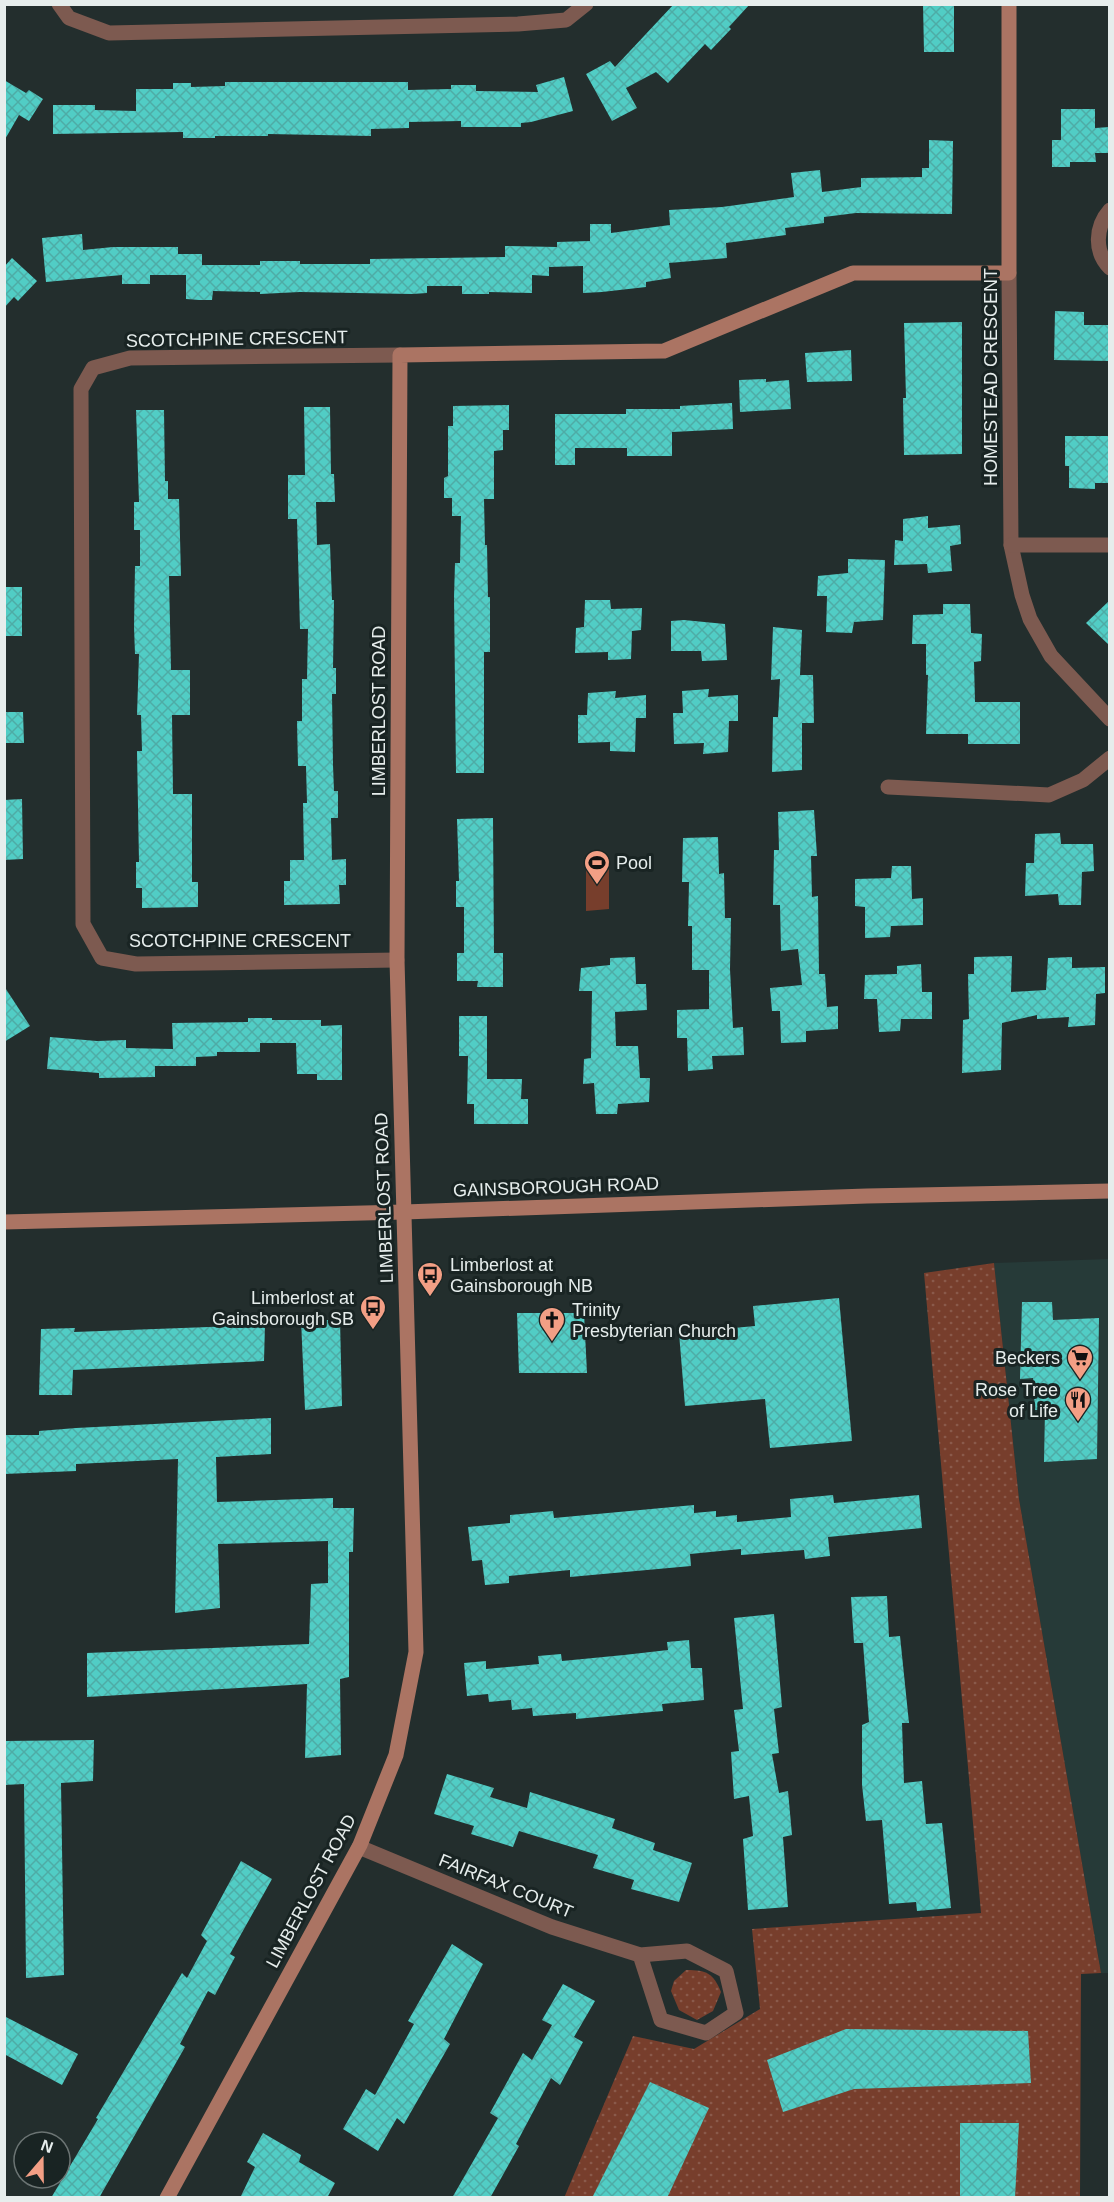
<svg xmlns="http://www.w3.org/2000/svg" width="1114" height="2202" font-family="Arial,sans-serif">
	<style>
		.built { fill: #263a38 }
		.grass { fill: url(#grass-dots) }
		.park { fill: #773e2c }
		.building { fill: url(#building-cross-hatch) }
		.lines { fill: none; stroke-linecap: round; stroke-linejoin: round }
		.street { stroke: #7d5a50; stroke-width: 15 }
		.secondary { stroke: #ab7463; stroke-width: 15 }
		.labels { text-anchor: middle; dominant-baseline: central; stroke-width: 6; stroke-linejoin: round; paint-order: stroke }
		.street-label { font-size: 18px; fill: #e6edec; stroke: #192423 }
		.poi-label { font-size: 18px; fill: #e6edec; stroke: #192423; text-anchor: start }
	</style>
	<defs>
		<pattern id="grass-dots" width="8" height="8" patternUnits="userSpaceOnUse" patternTransform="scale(1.5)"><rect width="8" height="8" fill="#773e2c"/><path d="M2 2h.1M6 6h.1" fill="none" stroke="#8a5a4b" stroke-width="1.8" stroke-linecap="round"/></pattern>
		<pattern id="building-cross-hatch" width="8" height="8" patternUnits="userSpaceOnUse" patternTransform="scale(1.5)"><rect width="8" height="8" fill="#51cdc5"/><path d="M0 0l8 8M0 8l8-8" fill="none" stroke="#4eaca6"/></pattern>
	</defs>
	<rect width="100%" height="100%" fill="#232e2d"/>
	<polygon class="built" points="1109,1259 1109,1973 1101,1973 1019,1499 994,1263"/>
	<g class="grass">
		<polygon points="994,1263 1019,1499 1101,1973 1081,1974 1080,2197 564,2198 633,2036 694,2049 760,2009 752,1929 981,1913 924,1273"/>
		<path d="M 686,1970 C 707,1970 713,1973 721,1992 L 713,2011 L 697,2020 L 679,2010 L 671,1991 L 674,1981 Z"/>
	</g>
	<polygon class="park" points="609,862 609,909 586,911 586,863"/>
	<g class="building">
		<polygon points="674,4 750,4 729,27 731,29 711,50 705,44 668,83 656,72 626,88 637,108 612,121 586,74 610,61 615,67"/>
		<polygon points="923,4 954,4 954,52 924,52"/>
		<polygon points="564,77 573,111 531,122 521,123 521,127 461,127 461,121 409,122 409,128 371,129 371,136 268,134 268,136 215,136 215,138 183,138 183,132 53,134 53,105 95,105 95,110 136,111 136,89 173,89 173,83 191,83 191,87 225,86 225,82 408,82 408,90 451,89 451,85 476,85 476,91 538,92 536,85"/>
		<polygon points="4,80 26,93 29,90 43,99 29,121 19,115 4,141"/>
		<polygon points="1061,109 1095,109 1095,128 1110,127 1110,153 1095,153 1096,162 1070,162 1070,167 1052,167 1052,140 1061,140"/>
		<polygon points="929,140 953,141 952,214 856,213 824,217 824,223 785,228 786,235 726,243 727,258 669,263 671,278 646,282 646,287 602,292 583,293 583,266 549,267 549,276 532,275 532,293 489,292 489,294 462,294 462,286 427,286 427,293 412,294 300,292 260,294 260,292 213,291 212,300 199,300 186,299 186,275 150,275 150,284 122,284 122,275 46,282 42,238 82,234 83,250 113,247 178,247 178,254 202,254 202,265 260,265 260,261 300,261 300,264 370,264 370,259 505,257 505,246 557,247 557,242 590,241 590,224 611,224 611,233 670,225 669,210 722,207 794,197 791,173 820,170 822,192 861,187 861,178 922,177 922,168 929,168"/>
		<polygon points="12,258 37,281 18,301 14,297 4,308 4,267"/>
		<polygon points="1055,311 1084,312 1084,325 1110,325 1110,361 1054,360"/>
		<polygon points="962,322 962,454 904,455 903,398 906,398 904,323"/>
		<polygon points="851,350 852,381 807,382 805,353"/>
		<polygon points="766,379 766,382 789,380 791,409 740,412 739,380"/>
		<polygon points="732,403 733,429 672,432 672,456 627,456 627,448 575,448 575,465 555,465 555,414 626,414 626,409 680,409 680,406"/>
		<polygon points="509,405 509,430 503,430 503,450 494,451 494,499 484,499 485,545 487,545 488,597 490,597 490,652 484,652 484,773 456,773 454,597 455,563 460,563 461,516 452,516 452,498 444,498 444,478 448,476 448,426 453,426 453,406"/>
		<polygon points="304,407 330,407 331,474 334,474 335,502 316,502 317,545 330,544 332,600 334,600 333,668 336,668 336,694 332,694 333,765 334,791 338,791 338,818 331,818 332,860 346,859 346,885 339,885 340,904 284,905 284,881 290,881 290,860 304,860 303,803 307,803 306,766 298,766 297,721 302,721 302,679 307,679 308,629 300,629 297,519 288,519 288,475 305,475"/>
		<polygon points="136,410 164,410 165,481 168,481 168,499 179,499 181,576 169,576 171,670 190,670 190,715 172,715 173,794 192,794 192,882 198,882 198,907 142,908 142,888 136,888 136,862 139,862 137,751 142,751 141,715 137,715 139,654 135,654 134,627 135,566 140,566 140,530 134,530 134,502 139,502"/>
		<polygon points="1065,436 1110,436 1110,483 1095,483 1095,489 1069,488 1069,466 1065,466"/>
		<polygon points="928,516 928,528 960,525 961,544 950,546 952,571 928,573 927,564 894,565 895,540 903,541 903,519"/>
		<polygon points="848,559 885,560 883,620 854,622 852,633 826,632 827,596 817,596 818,576 848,573"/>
		<rect x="4" y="587" width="18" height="49"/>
		<polygon points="585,600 610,600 611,609 642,608 641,630 632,631 631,659 608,660 608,652 575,653 576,628 584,627"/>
		<polygon points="1110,600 1110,646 1086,623"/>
		<polygon points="943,604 970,604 971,633 982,634 981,661 974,662 975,702 1020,702 1020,744 968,744 968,734 926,734 928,675 926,675 926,644 912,644 913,615 943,614"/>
		<polygon points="684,620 725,624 727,660 702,661 701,651 671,651 671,621"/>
		<polygon points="773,627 802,630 800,675 813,675 814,723 802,723 802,770 772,772 773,717 778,717 780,679 771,680"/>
		<polygon points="709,689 708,697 738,695 738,721 729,721 728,752 703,754 704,743 674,744 673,713 683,713 682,691"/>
		<polygon points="616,691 615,698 646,695 646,718 636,718 635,752 610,751 610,742 578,743 578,715 587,715 588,693"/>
		<polygon points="4,712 23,712 24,743 4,743"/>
		<polygon points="22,799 23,859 4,860 4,800"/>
		<polygon points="814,810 817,856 811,856 812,897 818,896 819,974 825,974 827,1007 838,1006 838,1029 806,1031 806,1042 781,1043 780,1011 772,1011 770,988 802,985 798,949 781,951 780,905 773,905 774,850 779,850 778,812"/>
		<polygon points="493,818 494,953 503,953 503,987 477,987 478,981 457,981 457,953 464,953 464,907 456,907 456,881 459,881 457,819"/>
		<polygon points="1060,833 1061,844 1093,844 1094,871 1082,872 1081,905 1059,905 1058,894 1025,896 1026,863 1034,863 1035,834"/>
		<polygon points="718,837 719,874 724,873 725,918 731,918 730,969 733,1028 743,1027 744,1055 712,1056 713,1069 688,1071 687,1038 677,1038 677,1010 709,1009 709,970 692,970 692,926 688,926 689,882 682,882 683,838"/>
		<polygon points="892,866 911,866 912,899 923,898 923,925 891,926 890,937 865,938 865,907 855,906 855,879 891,878"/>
		<polygon points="1012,956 1011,992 1046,990 1048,958 1072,957 1072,968 1105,967 1105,993 1096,994 1095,1025 1068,1027 1069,1017 1037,1019 1037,1015 1002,1023 1001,1070 962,1073 963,1020 969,1019 968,974 974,974 974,957"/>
		<polygon points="635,957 636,984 646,984 647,1010 615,1012 616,1046 638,1046 640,1078 650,1078 649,1102 618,1104 617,1114 596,1114 594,1083 583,1084 584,1059 591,1058 592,991 579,991 581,968 610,965 610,958"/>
		<polygon points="921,964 922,992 932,992 932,1019 901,1019 900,1031 879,1032 877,999 864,999 865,975 897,974 897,966"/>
		<polygon points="4,986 30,1026 4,1042"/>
		<polygon points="459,1016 487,1016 487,1079 522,1079 521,1099 528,1099 528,1124 474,1124 474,1104 467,1104 468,1056 459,1056"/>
		<polygon points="248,1018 272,1018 272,1020 321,1020 321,1026 342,1025 342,1080 317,1080 317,1074 297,1074 296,1043 260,1043 260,1052 217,1052 217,1056 196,1057 196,1066 155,1066 155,1077 99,1078 99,1073 47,1069 50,1037 97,1041 126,1040 126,1048 173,1049 172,1023 248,1022"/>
		<polygon points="839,1298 852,1441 770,1448 765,1399 685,1406 679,1333 755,1326 753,1306"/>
		<polygon points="1022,1302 1052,1302 1053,1320 1099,1318 1097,1459 1044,1462 1045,1410 1035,1410 1033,1378 1020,1379"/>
		<polygon points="517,1313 584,1313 587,1373 519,1373"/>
		<polygon points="301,1320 340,1320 342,1406 305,1410"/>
		<polygon points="265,1325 264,1361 73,1370 72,1395 39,1395 41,1329 75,1328 74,1332"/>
		<polygon points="271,1418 271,1454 216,1457 217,1502 333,1498 333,1508 354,1508 353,1552 349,1552 349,1677 340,1679 341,1755 305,1758 307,1684 87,1697 87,1653 309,1644 311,1584 328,1583 328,1541 218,1544 220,1608 175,1613 178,1459 76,1464 76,1471 4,1474 4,1435 39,1435 39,1431 76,1428"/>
		<polygon points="833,1495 834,1503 919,1495 922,1528 828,1537 830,1556 805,1559 804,1550 741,1555 741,1549 690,1554 691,1566 570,1577 570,1570 509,1576 509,1583 485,1585 482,1560 472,1561 468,1527 510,1523 510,1515 553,1511 554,1518 694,1505 694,1513 716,1511 716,1517 737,1515 737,1522 791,1517 790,1499"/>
		<polygon points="887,1596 889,1637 900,1636 909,1723 902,1723 904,1783 922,1781 926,1824 942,1823 951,1908 917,1911 916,1902 889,1904 882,1820 866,1821 862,1785 862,1725 869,1722 863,1643 854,1643 851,1597"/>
		<polygon points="774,1614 782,1707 774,1709 779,1753 772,1754 779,1793 788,1791 792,1835 783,1837 788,1907 748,1910 743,1839 753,1836 749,1796 734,1799 731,1752 739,1751 734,1710 743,1709 734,1618"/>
		<polygon points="689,1640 691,1668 702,1668 704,1700 662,1704 663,1711 576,1719 576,1713 533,1716 532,1708 512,1710 511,1700 489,1702 488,1694 467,1696 464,1663 486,1661 486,1669 539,1664 538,1656 561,1654 562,1661 624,1655 668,1650 667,1642"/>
		<polygon points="94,1740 93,1781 61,1783 64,1975 26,1978 24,1784 4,1785 4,1741"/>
		<polygon points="447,1774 494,1788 490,1797 527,1808 530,1792 615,1819 612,1828 655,1843 653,1850 692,1863 679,1902 631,1889 634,1880 593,1868 598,1855 519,1831 513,1847 471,1834 474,1826 434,1814"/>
		<polygon points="241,1861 272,1879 230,1954 235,1957 215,1995 208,1991 180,2044 185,2047 99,2198 51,2198 98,2119 96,2118 182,1973 187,1978 207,1941 201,1935"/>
		<polygon points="452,1944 483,1964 444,2039 450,2044 404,2124 397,2118 378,2151 343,2129 366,2089 375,2095 414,2024 408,2021"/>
		<polygon points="563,1984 595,2001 574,2037 583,2042 560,2085 551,2078 516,2144 519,2146 490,2198 452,2198 498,2118 490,2113 523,2053 532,2060 552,2025 542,2020"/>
		<polygon points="4,2016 78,2054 62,2085 4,2054"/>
		<polygon points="846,2029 1028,2031 1031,2083 854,2089 783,2112 767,2060"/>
		<polygon points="650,2082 709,2108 667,2198 592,2198"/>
		<polygon points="960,2123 1019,2123 1015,2198 960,2198"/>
		<polygon points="263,2133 301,2155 299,2162 335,2183 327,2198 240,2198 255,2167 247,2162"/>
	</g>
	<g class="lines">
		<g class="street">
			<polyline points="59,4 69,18 109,33 518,24 566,20 586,4"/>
			<path d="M 1110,210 C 1095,227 1094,252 1110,268"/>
			<polyline points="1009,273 1011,545 1022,595 1030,619 1051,656 1110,719"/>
			<polyline points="1011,545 1110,545"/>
			<polyline points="888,787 1049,795 1083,780 1110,758"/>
			<polyline points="397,960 136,964 102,958 83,924 81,389 93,368 130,358 400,355"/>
			<polyline points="359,1847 552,1927 640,1955 661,2020 706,2033 736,2013 726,1971 687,1951 640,1955"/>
		</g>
		<g class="secondary">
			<polyline points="4,1222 404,1212 867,1196 1110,1191"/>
			<polyline points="167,2198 360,1845 396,1755 416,1652 397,960 400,355 664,351 853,273 1009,273 1009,4"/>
		</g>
	</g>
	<defs>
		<symbol id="stadium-pin" viewBox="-11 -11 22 30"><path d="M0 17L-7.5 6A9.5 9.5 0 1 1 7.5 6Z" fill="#f39f85" stroke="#192423"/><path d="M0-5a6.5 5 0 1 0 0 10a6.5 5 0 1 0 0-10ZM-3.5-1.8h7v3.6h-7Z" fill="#111"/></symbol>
		<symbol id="bus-pin" viewBox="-11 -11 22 30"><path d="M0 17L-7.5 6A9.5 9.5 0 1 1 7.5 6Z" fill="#f39f85" stroke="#192423"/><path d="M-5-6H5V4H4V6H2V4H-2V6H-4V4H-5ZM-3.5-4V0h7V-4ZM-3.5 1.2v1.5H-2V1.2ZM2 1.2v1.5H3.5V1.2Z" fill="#111"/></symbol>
		<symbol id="church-pin" viewBox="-11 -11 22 30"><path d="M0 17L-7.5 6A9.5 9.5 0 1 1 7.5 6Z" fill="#f39f85" stroke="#192423"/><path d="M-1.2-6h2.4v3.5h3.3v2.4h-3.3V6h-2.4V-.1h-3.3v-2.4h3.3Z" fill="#111"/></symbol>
		<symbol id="supermarket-pin" viewBox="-11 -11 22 30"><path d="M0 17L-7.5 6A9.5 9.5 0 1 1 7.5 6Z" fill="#f39f85" stroke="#192423"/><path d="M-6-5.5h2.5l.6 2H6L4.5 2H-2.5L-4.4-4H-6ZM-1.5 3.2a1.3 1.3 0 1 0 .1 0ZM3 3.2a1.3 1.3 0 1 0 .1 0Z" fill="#111"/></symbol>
		<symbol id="restaurant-pin" viewBox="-11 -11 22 30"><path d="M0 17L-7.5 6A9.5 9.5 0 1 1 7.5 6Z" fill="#f39f85" stroke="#192423"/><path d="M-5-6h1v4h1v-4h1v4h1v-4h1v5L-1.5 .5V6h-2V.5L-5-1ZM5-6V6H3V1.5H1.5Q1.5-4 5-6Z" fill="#111"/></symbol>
	</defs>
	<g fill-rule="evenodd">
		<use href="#stadium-pin" x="582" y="848" width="30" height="40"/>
		<use href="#bus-pin" x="415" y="1260" width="30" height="40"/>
		<use href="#bus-pin" x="358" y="1293" width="30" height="40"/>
		<use href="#church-pin" x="537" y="1305" width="30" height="40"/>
		<use href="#supermarket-pin" x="1065" y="1343" width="30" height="40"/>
		<use href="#restaurant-pin" x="1063" y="1385" width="30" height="40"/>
	</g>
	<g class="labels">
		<g class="street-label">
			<text transform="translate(237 339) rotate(-1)">SCOTCHPINE CRESCENT</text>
			<text transform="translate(991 377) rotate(-90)">HOMESTEAD CRESCENT</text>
			<text transform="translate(379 711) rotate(-90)">LIMBERLOST ROAD</text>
			<text x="240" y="941">SCOTCHPINE CRESCENT</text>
			<text transform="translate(556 1187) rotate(-2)">GAINSBOROUGH ROAD</text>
			<text transform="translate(384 1198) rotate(-92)">LIMBERLOST ROAD</text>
			<text transform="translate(506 1886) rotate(22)">FAIRFAX COURT</text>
			<text transform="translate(311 1891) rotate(-62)">LIMBERLOST ROAD</text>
		</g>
		<g class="poi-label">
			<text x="616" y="863">Pool</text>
			<text x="450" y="1265">Limberlost at<tspan x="450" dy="21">Gainsborough NB</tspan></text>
			<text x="354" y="1298" text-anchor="end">Limberlost at<tspan x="354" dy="21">Gainsborough SB</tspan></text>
			<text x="572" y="1310">Trinity<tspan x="572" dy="21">Presbyterian Church</tspan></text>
			<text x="1060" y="1358" text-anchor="end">Beckers</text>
			<text x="1058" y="1390" text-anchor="end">Rose Tree<tspan x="1058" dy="21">of Life</tspan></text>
		</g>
	</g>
	<rect width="1114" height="2202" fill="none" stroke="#e6edec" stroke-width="12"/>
	<g transform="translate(42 2160) rotate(20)"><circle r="28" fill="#192423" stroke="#6b7473" stroke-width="1.5"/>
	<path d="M0-4.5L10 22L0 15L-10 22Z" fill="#f39f85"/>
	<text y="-9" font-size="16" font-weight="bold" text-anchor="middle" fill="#e6edec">N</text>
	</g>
</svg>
